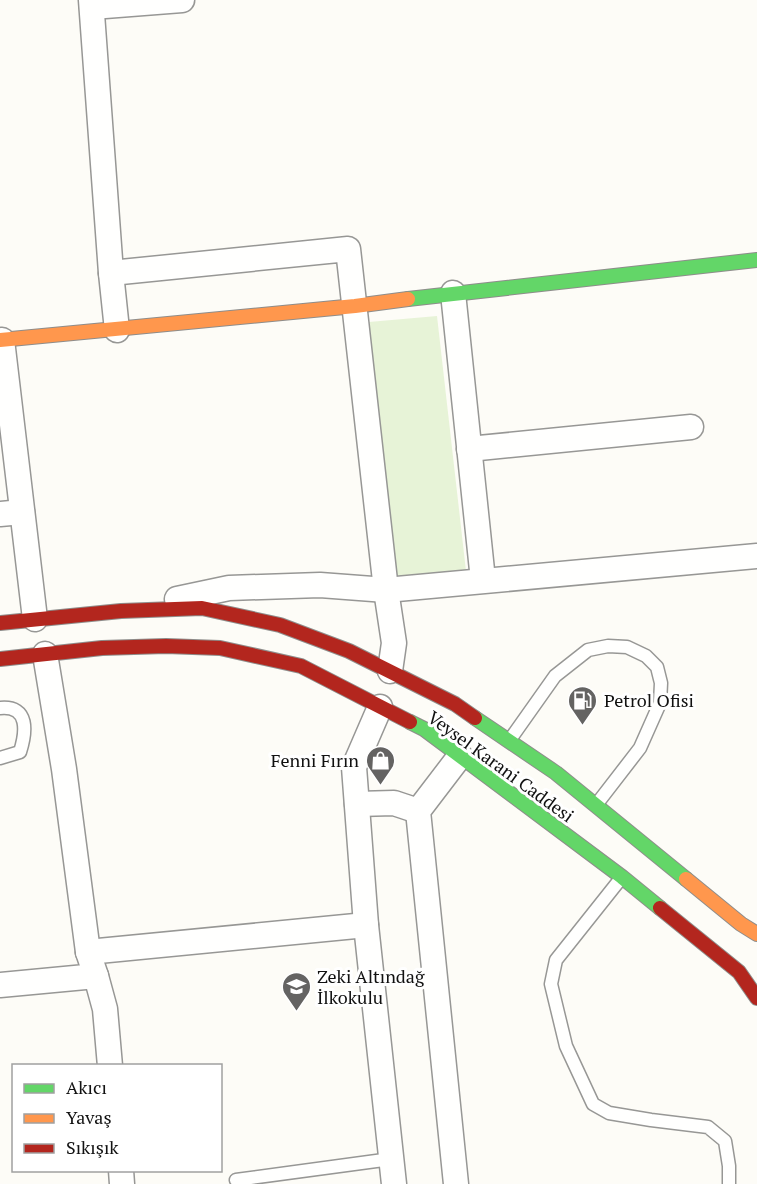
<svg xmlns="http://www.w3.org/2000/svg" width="757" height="1184" font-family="'PT Serif',serif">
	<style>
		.green { fill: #e7f3d7 }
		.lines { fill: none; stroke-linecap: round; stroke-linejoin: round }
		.lane-casing { stroke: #979795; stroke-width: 15 }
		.street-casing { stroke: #979795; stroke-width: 27 }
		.fast-casing { stroke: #8e8d8b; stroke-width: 16 }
		.slow-casing { stroke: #8e8d8b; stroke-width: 16 }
		.jam-casing { stroke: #8e8d8b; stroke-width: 16 }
		.lane { stroke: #fffffe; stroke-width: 12 }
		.street { stroke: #fffffe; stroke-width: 24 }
		.fast { stroke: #63d668; stroke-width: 14 }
		.slow { stroke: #ff974d; stroke-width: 14 }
		.jam { stroke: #b3261e; stroke-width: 14 }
		.labels { text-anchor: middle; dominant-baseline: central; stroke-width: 6; stroke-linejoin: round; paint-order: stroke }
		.poi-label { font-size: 18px; fill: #111; stroke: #fff; text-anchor: start }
		.street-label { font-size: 18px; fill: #111; stroke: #fff }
	</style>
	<rect width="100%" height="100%" fill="#fdfcf7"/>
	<polygon class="green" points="437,316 466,571 397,580 369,322"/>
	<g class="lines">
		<defs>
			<g id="lane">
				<path d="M 0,708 C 30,705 26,733 20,752 L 0,758"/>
				<polyline points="509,741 555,676 588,650 608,646 627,647 646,656 657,667 661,683 660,703 640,748 596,805"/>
				<polyline points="622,877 556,960 551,984 566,1046 593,1104 609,1113 651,1120 708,1127 725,1141 729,1166 729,1184"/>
				<polyline points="236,1180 391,1159"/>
			</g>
			<g id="street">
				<polyline points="91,0 111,273 117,330"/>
				<polyline points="92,7 182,0"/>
				<polyline points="111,273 348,249 386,590 394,643 390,671"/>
				<polyline points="453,293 483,580"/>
				<polyline points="2,340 35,619"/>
				<polyline points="469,449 691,427"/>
				<polyline points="0,514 22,512"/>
				<polyline points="177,599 229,588 320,585 386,590 757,556"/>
				<polyline points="380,707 354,767 366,925 394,1184"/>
				<polyline points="357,804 394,803 418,811"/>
				<polyline points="88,952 366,925"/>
				<polyline points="96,976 105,1009 110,1066"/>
				<polyline points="0,985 96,976 88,952 64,769 45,654"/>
				<polyline points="121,1170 122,1184"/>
				<polyline points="456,1184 418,811 460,756"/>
			</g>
			<g id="fast">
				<polyline points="408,299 757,260"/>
				<polyline points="475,718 556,773 686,879"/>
				<polyline points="410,722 424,729 622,877 660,908"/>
			</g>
			<g id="slow">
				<polyline points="0,340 355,306 408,299"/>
				<polyline points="686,879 741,924 757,934"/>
			</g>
			<g id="jam">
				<polyline points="0,623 121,611 202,608 280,625 349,651 455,704 475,718"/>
				<polyline points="0,659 102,648 166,646 220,648 301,666 410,722"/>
				<polyline points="660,908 739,972 757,998"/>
			</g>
		</defs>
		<use href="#lane" class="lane-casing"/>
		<use href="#street" class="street-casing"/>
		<use href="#fast" class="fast-casing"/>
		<use href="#slow" class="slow-casing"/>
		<use href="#jam" class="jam-casing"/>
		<use href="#lane" class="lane"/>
		<use href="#street" class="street"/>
		<use href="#fast" class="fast"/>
		<use href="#slow" class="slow"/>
		<use href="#jam" class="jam"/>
	</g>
	<defs>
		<symbol id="fuel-pin" viewBox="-11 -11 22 30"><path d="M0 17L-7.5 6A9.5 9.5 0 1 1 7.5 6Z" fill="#646362" stroke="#fff"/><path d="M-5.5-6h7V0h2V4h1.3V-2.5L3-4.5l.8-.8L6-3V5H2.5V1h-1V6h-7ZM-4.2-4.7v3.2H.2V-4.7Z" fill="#fff"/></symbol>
		<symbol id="shop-pin" viewBox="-11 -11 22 30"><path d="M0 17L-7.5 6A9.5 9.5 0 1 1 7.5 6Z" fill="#646362" stroke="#fff"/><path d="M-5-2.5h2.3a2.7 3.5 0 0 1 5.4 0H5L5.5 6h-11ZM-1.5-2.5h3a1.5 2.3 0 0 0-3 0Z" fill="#fff"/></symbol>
		<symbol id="school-pin" viewBox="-11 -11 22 30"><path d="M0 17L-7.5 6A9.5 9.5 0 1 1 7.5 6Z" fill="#646362" stroke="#fff"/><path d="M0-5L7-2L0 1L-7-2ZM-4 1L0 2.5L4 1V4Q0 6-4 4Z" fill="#fff"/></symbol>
	</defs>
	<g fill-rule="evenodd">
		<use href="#fuel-pin" x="566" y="684" width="33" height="45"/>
		<use href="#shop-pin" x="364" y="744" width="33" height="45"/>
		<use href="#school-pin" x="280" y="970" width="33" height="45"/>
	</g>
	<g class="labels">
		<g class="poi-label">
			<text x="604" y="700">Petrol Ofisi</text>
			<text x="359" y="760" text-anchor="end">Fenni Fırın</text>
			<text x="317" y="976">Zeki Altındağ<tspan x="317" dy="21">İlkokulu</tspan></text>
		</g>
		<g class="street-label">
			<text transform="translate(501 766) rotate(36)">Veysel Karani Caddesi</text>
		</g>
	</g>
	<rect x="12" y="1064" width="210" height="108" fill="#ffffff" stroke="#a0a0a0" stroke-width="1.5"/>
	<rect x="24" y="1084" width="30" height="9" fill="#63d668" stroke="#a0a0a0" stroke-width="1.5"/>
	<text x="66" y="1094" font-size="18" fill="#111111">Akıcı</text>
	<rect x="24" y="1114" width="30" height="9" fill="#ff974d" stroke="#a0a0a0" stroke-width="1.5"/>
	<text x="66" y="1124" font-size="18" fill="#111111">Yavaş</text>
	<rect x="24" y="1144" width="30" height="9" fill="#b3261e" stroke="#a0a0a0" stroke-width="1.5"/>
	<text x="66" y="1154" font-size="18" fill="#111111">Sıkışık</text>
</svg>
